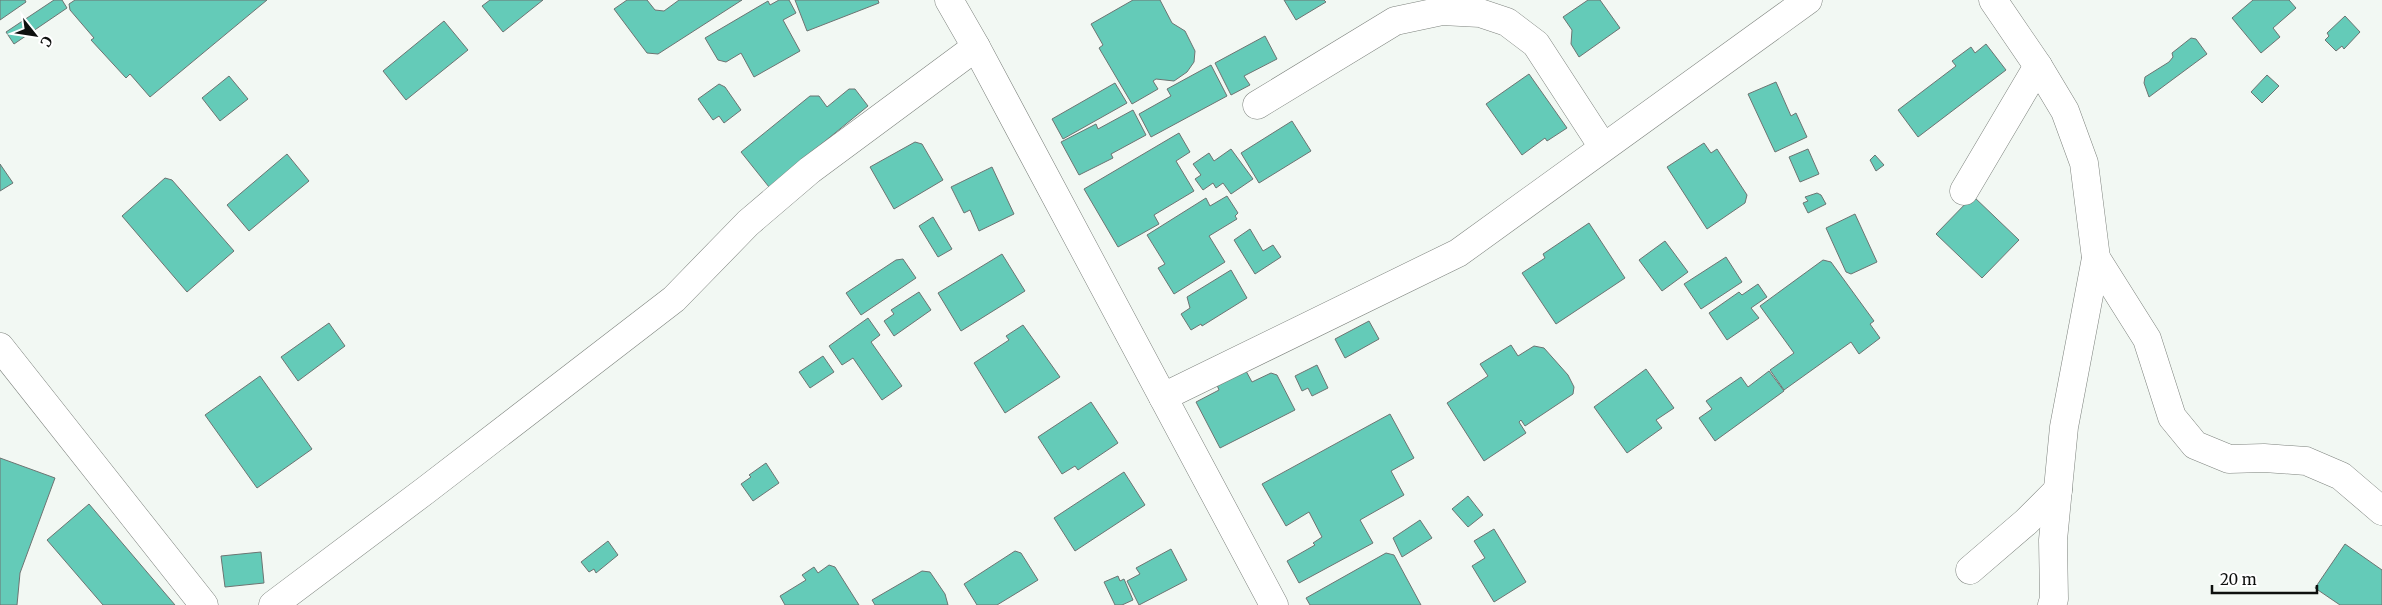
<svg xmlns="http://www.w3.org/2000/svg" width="2382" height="605" font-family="Merriweather,serif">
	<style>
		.building { fill: #64cbb8; stroke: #6d7472 }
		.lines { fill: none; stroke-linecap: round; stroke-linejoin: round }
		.street-casing { stroke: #7e837e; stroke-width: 29 }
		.secondary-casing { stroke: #7e837e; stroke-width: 29 }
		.street { stroke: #fff; stroke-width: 28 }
		.secondary { stroke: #fff; stroke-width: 28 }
	</style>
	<rect width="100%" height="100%" fill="#f2f8f3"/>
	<g class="building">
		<polygon points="0,0 25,0 26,2 0,20"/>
		<polygon points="54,0 62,0 67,8 14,44 6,32"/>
		<polygon points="75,0 267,0 150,97 130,74 126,78 91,40 94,38 70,10 69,4"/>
		<polygon points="490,0 543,0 503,32 482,6"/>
		<polygon points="627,0 647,0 655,10 664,11 679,0 742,0 658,54 647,53 614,9"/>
		<polygon points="779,0 789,0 796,13 783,20 800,51 754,77 741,53 726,62 718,60 705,38 768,1 770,5"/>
		<polygon points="795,0 878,0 879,3 807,31"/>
		<polygon points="1133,0 1160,0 1172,23 1185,31 1195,51 1194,62 1187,72 1174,81 1156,79 1153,81 1158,89 1132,104 1099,48 1103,45 1091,24"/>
		<polygon points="1284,0 1324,0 1326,2 1296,20"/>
		<polygon points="1588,0 1600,0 1620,28 1579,57 1571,44 1572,30 1563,17"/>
		<polygon points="2253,0 2289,0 2296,8 2273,28 2280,37 2261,53 2232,18"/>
		<polygon points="2345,16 2360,32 2344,49 2342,46 2336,51 2325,40 2329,36 2327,33"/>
		<polygon points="444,21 468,50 406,100 383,71"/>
		<polygon points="1265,36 1277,59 1244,76 1250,85 1231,95 1215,63"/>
		<polygon points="2191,38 2196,39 2207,54 2149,97 2144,83 2145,77 2169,62 2173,57 2172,53"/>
		<polygon points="1986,44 2006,70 1918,137 1898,110 1956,66 1952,61 1971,47 1975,53"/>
		<polygon points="1211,65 1227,96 1151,137 1139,114 1171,96 1167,89"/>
		<polygon points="1529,74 1567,128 1547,141 1545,138 1522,155 1486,104"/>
		<polygon points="2267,75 2279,86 2262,103 2251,92"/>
		<polygon points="229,76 248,99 220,121 202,98"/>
		<polygon points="1776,82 1791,116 1796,113 1807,137 1775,152 1748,94"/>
		<polygon points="1115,83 1127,103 1063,139 1052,119"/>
		<polygon points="719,84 725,87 741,110 724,123 719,116 713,120 698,99"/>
		<polygon points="849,89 855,89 868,106 769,187 741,152 810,96 819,96 827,107"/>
		<polygon points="1133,110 1146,135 1111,154 1113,158 1079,175 1061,142 1096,124 1098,129"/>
		<polygon points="1292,121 1311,151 1259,183 1241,153"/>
		<polygon points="1179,133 1190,152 1176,161 1194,191 1154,215 1159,224 1118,247 1084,189"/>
		<polygon points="915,142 922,144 943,180 894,209 870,167"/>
		<polygon points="1704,143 1711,153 1717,149 1747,195 1745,203 1707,229 1667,167"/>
		<polygon points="1231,149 1253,179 1231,194 1223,183 1216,188 1213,183 1203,190 1195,179 1201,175 1193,164 1209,153 1214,161"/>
		<polygon points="1808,149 1819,174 1800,182 1789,157"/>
		<polygon points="287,154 309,181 249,231 227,205"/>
		<polygon points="1875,155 1884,165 1876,171 1870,160"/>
		<polygon points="0,164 13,183 0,191"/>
		<polygon points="992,167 1014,214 979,231 970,210 964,213 951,187"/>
		<polygon points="165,178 172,180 234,251 187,292 122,216"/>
		<polygon points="1817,193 1821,195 1826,204 1808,213 1803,203 1808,201 1805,197"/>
		<polygon points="1227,196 1238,213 1235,216 1237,219 1209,236 1225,262 1174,294 1158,268 1165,264 1147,235 1206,198 1210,206"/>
		<polygon points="1973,196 2019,240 1982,278 1936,234"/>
		<polygon points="1855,214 1877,262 1851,274 1846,272 1826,228"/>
		<polygon points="933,217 952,249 938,257 919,226"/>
		<polygon points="1589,223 1625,278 1556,324 1522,273 1545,258 1543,254"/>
		<polygon points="1250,229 1263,251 1273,245 1281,257 1255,274 1234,240"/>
		<polygon points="1665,241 1688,272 1662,291 1639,260"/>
		<polygon points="1002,254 1025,291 961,331 938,293"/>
		<polygon points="1726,257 1742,282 1701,309 1684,284"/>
		<polygon points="903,259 916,278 861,315 846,293 896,260"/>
		<polygon points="1823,260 1831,262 1874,321 1870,324 1880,338 1859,354 1851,342 1784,390 1770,370 1794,353 1760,306"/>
		<polygon points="1231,270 1247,298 1202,326 1201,324 1191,330 1181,314 1190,308 1187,297"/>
		<polygon points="1758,284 1767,297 1751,308 1759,318 1727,340 1709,313 1739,292 1742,295"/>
		<polygon points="919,292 931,310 894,336 884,321 894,314 891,310"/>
		<polygon points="868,318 880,335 871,342 902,386 882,400 853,358 842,365 829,346"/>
		<polygon points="1369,321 1379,339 1345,358 1335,339"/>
		<polygon points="329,323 345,346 298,381 281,357"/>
		<polygon points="1023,325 1060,377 1005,413 974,363 1009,340 1006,336"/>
		<polygon points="1511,345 1518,356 1534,346 1544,348 1568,375 1574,387 1573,394 1525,426 1521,420 1519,422 1526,433 1484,461 1447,403 1488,376 1480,364"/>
		<polygon points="823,356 834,372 810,388 799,372"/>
		<polygon points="1317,365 1328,388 1312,396 1308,388 1302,391 1295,376"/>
		<polygon points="1646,369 1674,408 1656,420 1662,428 1627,453 1594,407"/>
		<polygon points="1246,371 1252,382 1271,373 1277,375 1295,410 1220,448 1196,402 1219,390 1217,385"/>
		<polygon points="1769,371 1784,391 1715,441 1699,418 1712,409 1706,401 1741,377 1748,387"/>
		<polygon points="260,376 312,449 257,488 205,415"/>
		<polygon points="1091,402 1118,443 1078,470 1075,466 1062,474 1038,437"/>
		<polygon points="1390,414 1414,458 1391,471 1404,495 1360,520 1373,543 1299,583 1287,561 1315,545 1313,543 1322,537 1309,512 1286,526 1262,484"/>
		<polygon points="0,458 55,478 20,573 17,605 0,605"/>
		<polygon points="766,463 779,483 753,501 741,484 751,477 749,475"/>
		<polygon points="1124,472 1145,505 1075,551 1054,518"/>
		<polygon points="1468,496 1483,515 1468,527 1452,509"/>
		<polygon points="89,504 175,605 103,605 47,540"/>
		<polygon points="1420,520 1432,538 1402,557 1393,538"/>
		<polygon points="1494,529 1526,582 1494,602 1472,566 1485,558 1474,541"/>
		<polygon points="608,541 618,555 596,573 594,569 589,572 581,562"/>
		<polygon points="2345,544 2382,570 2382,605 2340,605 2315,588"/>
		<polygon points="1171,549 1187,580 1139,605 1127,581 1140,574 1136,568"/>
		<polygon points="1015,551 1021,553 1038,580 997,605 977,605 964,584"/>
		<polygon points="261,552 264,583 225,587 221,556"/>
		<polygon points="1386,553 1394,555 1421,605 1310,605 1306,598"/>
		<polygon points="829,565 835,567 859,605 785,605 780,596 806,580 802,575 814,567 818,573"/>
		<polygon points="922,571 930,572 945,594 948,605 875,605 872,600"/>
		<polygon points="1118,576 1120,581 1124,579 1133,600 1122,605 1115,605 1104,582"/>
	</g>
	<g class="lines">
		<defs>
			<g id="street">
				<polyline points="949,0 976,47 1274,605"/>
				<polyline points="1993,0 2038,66 2065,111 2084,163 2096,258 2064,427 2053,540 2054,599 2052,605"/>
				<polyline points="1257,105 1395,21 1442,11 1480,13 1507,22 1536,44 1603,147"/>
				<polyline points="1964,191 2038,66"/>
				<polyline points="2096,258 2147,339 2172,417 2195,445 2229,459 2264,458 2306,461 2341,476 2382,511"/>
				<polyline points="0,347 204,605"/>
				<polyline points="1970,570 2026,522 2058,490"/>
				<polyline points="273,605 426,490 674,299 748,223 810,170 976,47"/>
			</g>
			<polyline id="secondary" points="1163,397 1458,253 1808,0"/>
		</defs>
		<use href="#street" class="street-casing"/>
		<use href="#secondary" class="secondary-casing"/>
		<use href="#street" class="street"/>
		<use href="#secondary" class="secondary"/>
	</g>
	<g transform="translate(35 35) rotate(120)" stroke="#ffffff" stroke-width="4" paint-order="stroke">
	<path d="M0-4L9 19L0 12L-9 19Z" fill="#0e100e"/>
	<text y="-8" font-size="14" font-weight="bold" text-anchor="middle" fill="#0e100e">С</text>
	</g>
	<path d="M2212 585v8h105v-8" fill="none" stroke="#0e100e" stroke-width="2.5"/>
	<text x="2220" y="585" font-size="15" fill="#0e100e" stroke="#ffffff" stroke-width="4" paint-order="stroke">20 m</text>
</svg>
